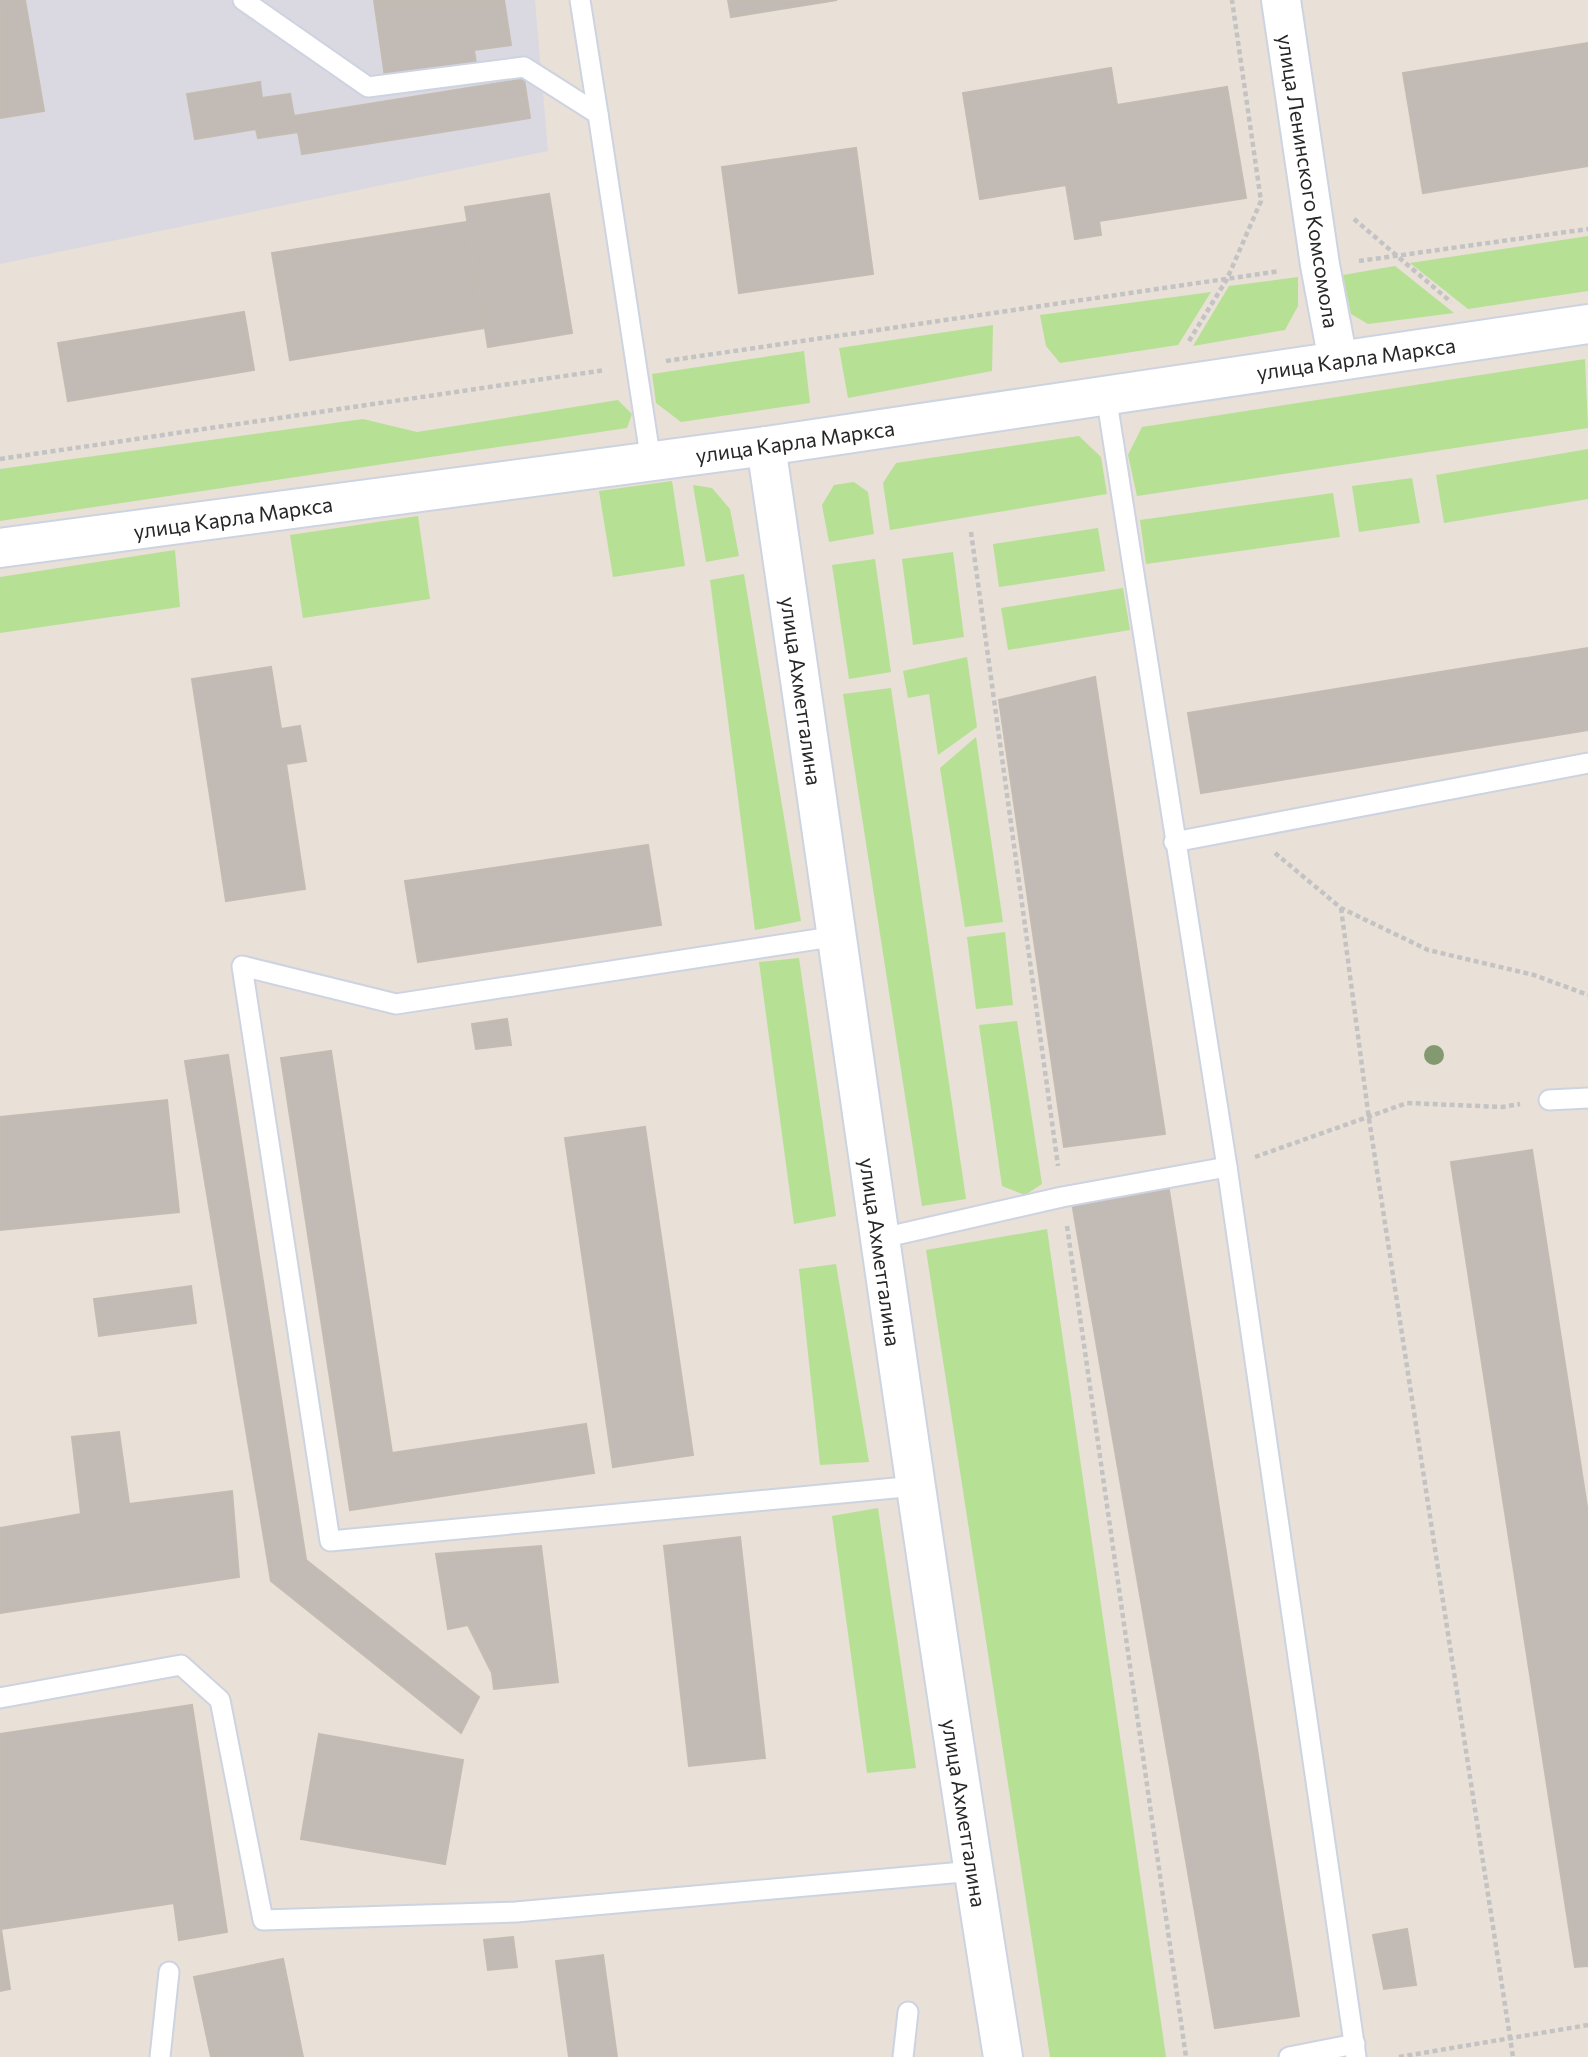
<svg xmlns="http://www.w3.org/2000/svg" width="1588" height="2057" font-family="Commissioner,sans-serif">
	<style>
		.industrial { fill: #dad9e1 }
		.green { fill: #b6e094 }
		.building { fill: #c1bab5; stroke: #c4bcb2; stroke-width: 2 }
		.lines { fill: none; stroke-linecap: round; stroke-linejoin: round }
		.service-casing { stroke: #cdd3e0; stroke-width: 23 }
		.tertiary-casing { stroke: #cdd3e0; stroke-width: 42 }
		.secondary-casing { stroke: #cdd3e0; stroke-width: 42 }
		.path { stroke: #c3c3c3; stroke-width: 4.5; stroke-dasharray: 5 3.5; stroke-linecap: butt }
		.service { stroke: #fff; stroke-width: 19 }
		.tertiary { stroke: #fff; stroke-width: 38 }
		.secondary { stroke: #fff; stroke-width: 38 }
		.tree { fill: #839a70 }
		.labels { text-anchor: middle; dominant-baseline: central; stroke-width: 7; stroke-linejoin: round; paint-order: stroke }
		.street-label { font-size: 21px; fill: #272727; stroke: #fff }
	</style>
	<rect width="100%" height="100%" fill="#e9e0d8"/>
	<polygon class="industrial" points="0,0 535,0 548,151 0,264"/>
	<g class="green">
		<polygon points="1588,236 1588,291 1468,309 1410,263"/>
		<polygon points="1395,266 1454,313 1368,324 1351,314 1343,275"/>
		<polygon points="1298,277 1298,306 1285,330 1193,346 1229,286"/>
		<polygon points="1211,292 1178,345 1060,363 1046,346 1040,315"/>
		<polygon points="993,325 992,371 848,398 839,348"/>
		<polygon points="804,351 810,403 681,422 656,403 652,374"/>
		<polygon points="1585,359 1588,428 1137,496 1128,455 1142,427"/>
		<polygon points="618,400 632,414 627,428 0,521 0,469 363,419 417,432"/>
		<polygon points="1079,436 1101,457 1107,494 890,530 883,483 896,463"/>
		<polygon points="1588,449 1588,499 1444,523 1436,475"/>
		<polygon points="1412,478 1420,523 1359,532 1352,486"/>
		<polygon points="672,481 685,566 613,577 599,491"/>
		<polygon points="854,482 868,492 874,534 829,542 822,505 834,485"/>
		<polygon points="693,485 712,488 730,509 739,556 706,562"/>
		<polygon points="1333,493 1340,537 1146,564 1140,520"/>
		<polygon points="418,516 430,599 303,618 290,535"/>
		<polygon points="1098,528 1105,571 999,587 993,544"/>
		<polygon points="175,550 180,607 0,633 0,577"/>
		<polygon points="953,552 964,637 913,645 902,559"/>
		<polygon points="875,559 891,672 849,679 832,565"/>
		<polygon points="744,574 801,921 755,930 710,580"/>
		<polygon points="1123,588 1130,630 1008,650 1001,608"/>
		<polygon points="967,657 977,727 938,755 929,694 908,698 903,671"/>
		<polygon points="891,688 966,1199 922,1206 843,694"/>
		<polygon points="976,737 1003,922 965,927 940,768"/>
		<polygon points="1005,932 1013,1005 976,1009 967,937"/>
		<polygon points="799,958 836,1216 794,1224 759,962"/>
		<polygon points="1017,1021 1042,1184 1025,1195 1002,1186 979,1025"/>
		<polygon points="1047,1229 1166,2057 1050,2057 926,1250"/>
		<polygon points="836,1264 869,1462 820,1465 799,1269"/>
		<polygon points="878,1508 916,1768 867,1773 832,1516"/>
	</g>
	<g class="building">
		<polygon points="0,0 25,0 44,111 0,118"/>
		<polygon points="374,0 504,0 511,45 474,50 476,63 385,77"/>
		<polygon points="728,0 837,0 731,17"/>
		<polygon points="1588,43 1588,166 1423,193 1403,73"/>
		<polygon points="1111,68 1117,105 1227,87 1246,198 1099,221 1101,235 1075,239 1066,185 980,199 963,93"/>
		<polygon points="524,79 530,118 302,154 298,132 258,138 256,129 195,139 187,94 260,82 262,98 290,94 294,116"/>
		<polygon points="856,148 873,274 739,293 722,167"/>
		<polygon points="549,194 572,333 488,347 465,207"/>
		<polygon points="467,222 485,328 290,360 272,253"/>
		<polygon points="244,312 254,370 68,401 58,343"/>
		<polygon points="1588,648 1588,730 1201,793 1188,713"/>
		<polygon points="271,667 281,729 300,726 306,761 286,764 305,889 226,901 192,679"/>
		<polygon points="1095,677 1165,1134 1064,1147 999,700"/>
		<polygon points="648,845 661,925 418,962 405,881"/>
		<polygon points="507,1019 511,1045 476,1049 472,1024"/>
		<polygon points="331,1051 392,1453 586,1424 594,1473 350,1510 281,1058"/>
		<polygon points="228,1055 306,1560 479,1697 461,1733 271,1581 185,1061"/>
		<polygon points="167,1100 179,1212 0,1230 0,1117"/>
		<polygon points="645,1127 693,1455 613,1467 565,1138"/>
		<polygon points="1532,1150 1588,1513 1588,1966 1575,1967 1451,1162"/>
		<polygon points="1168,1184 1299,2016 1215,2028 1071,1197"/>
		<polygon points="191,1286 196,1323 99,1336 94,1299"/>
		<polygon points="119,1432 129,1504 232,1491 239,1577 0,1613 0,1528 81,1514 72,1437"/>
		<polygon points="740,1537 765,1758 689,1766 664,1546"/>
		<polygon points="541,1546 558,1682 494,1689 492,1673 468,1625 448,1629 436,1554"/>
		<polygon points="192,1705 227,1932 179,1940 174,1903 1,1929 10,1989 0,1991 0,1734"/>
		<polygon points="319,1734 463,1760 445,1864 301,1839"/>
		<polygon points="1407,1929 1416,1985 1384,1989 1373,1935"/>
		<polygon points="513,1937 517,1967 488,1970 484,1940"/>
		<polygon points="603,1955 617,2057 569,2057 556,1961"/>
		<polygon points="283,1959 303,2057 211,2057 194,1977"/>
	</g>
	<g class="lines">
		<defs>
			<g id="service">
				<polyline points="243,0 368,87 524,67 598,114 651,462"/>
				<polyline points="580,0 598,114"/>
				<polyline points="1106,395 1227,1167 1356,2057"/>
				<polyline points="1174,842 1588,763"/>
				<polyline points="838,936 396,1004 242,966 330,1541 916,1486"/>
				<polyline points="1549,1100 1588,1098"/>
				<polyline points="878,1239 1062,1197 1227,1167"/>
				<polyline points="0,1698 181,1665 220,1700 263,1920 516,1912 974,1871"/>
				<polyline points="160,2057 169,1972"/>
				<polyline points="903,2057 908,2012"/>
				<polyline points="1289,2057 1355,2044"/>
			</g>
			<polyline id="tertiary" points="1281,0 1320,265 1338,361"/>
			<g id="secondary">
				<path d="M 766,446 C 845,983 917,1521 1003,2057"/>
				<polyline points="0,548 766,446 1588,324"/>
			</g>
		</defs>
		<use href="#service" class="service-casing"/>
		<use href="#tertiary" class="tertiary-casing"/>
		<use href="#secondary" class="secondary-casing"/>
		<g class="path">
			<polyline points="1354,219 1451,302"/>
			<polyline points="1359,261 1588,229"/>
			<polyline points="1189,341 1227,279 1261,201 1232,0"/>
			<polyline points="666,361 1280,271"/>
			<polyline points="0,459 605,370"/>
			<polyline points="971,532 1058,1166"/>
			<polyline points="1275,853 1341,908 1428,950 1534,975 1588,995"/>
			<polyline points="1341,908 1369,1119 1513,2057"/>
			<polyline points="1255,1157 1407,1103 1502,1107 1520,1104"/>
			<polyline points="1067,1226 1186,2057"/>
			<polyline points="1399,2057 1588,2025"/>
		</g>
		<use href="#service" class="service"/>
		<use href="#tertiary" class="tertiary"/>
		<use href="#secondary" class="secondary"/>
	</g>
	<circle class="tree" cx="1434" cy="1055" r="10"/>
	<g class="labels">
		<g class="street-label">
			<text transform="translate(1309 181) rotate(81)">улица Ленинского Комсомола</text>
			<text transform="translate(1356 358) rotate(-8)">улица Карла Маркса</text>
			<text transform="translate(795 441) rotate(-8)">улица Карла Маркса</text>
			<text transform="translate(233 517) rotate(-8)">улица Карла Маркса</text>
			<text transform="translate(802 691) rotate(82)">улица Ахметгалина</text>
			<text transform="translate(881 1252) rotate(82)">улица Ахметгалина</text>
			<text transform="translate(965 1813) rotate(81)">улица Ахметгалина</text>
		</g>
	</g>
</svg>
